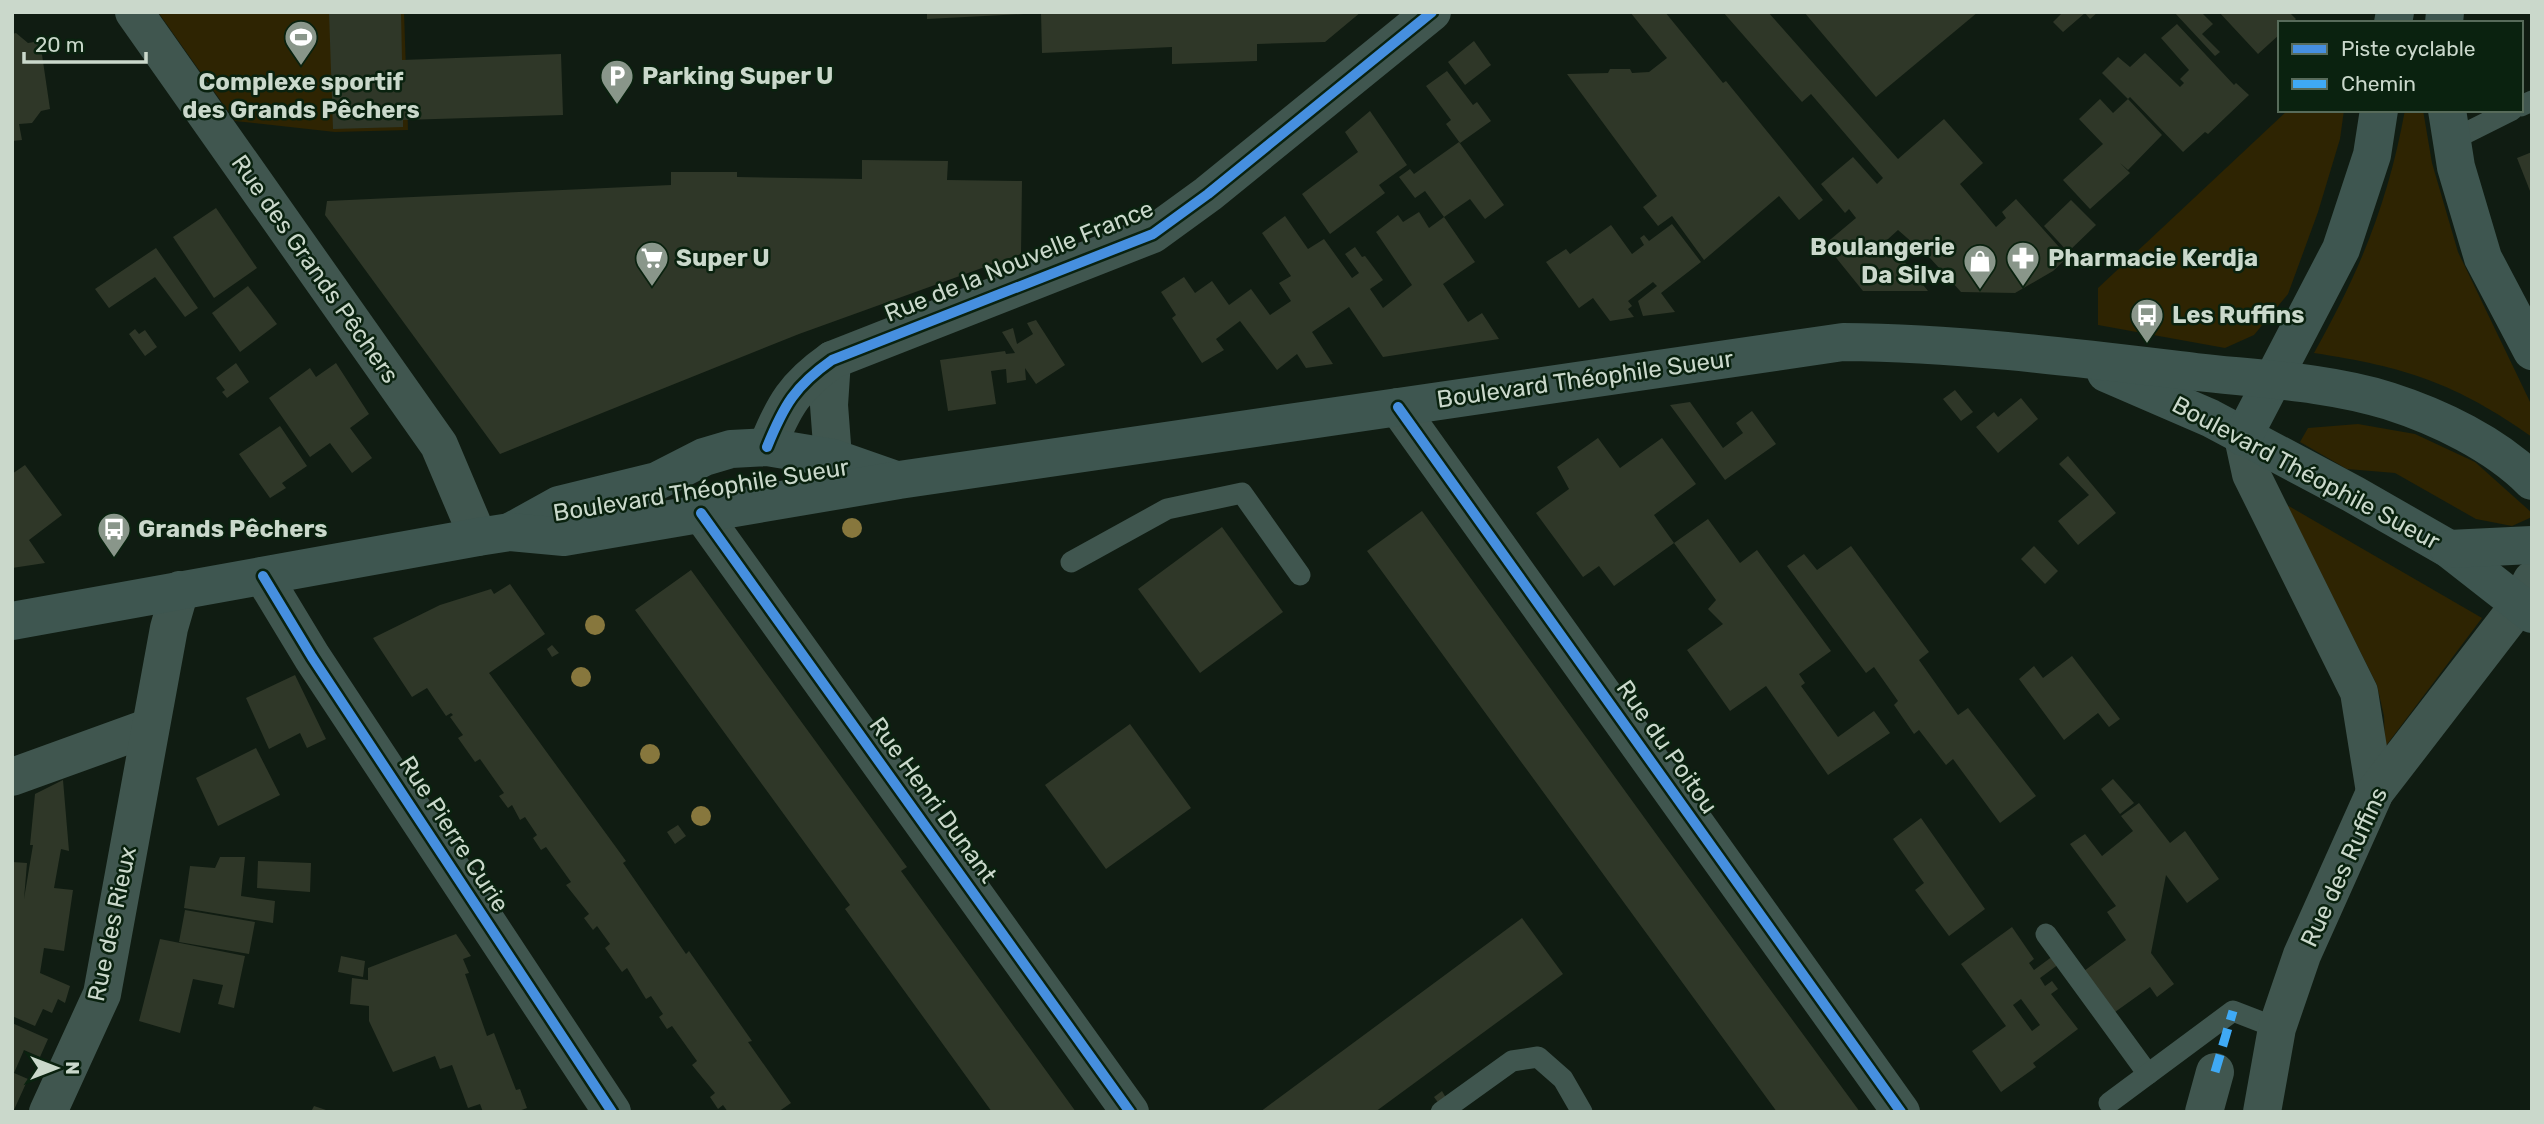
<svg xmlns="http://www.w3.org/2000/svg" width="2544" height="1124" font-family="Rubik,sans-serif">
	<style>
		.green { fill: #2e2402 }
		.building { fill: #2f3728; fill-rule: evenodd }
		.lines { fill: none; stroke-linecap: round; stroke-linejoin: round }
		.lane { stroke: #40564f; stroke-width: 21 }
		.street { stroke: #40564f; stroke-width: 38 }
		.secondary { stroke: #3e5650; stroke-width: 38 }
		.quiet { stroke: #3fa9f5; stroke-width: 9; stroke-dasharray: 18 9; stroke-linecap: butt }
		.cycleway-casing { stroke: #0a220f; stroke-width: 15 }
		.cycleway { stroke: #468fdf; stroke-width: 10 }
		.tree { fill: #87773d }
		.labels { text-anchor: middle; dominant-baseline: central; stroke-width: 5; stroke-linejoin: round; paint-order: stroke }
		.poi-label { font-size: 24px; font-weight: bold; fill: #cad8cb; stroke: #0a220f; text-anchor: start }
		.street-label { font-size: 24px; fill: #cad8cb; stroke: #0a220f }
	</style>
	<rect width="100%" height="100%" fill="#101c12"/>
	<g class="green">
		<polygon points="158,12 404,12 408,130 335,132 235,121"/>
		<polygon points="2288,110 2344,110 2340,139 2318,212 2288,294 2254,335 2225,348 2098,325 2098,288"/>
		<path d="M 2405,110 L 2423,110 L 2432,163 L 2458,252 L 2532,406 L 2532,437 C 2456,383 2405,367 2314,353 C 2360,271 2388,203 2405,110 Z"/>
		<polygon points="2358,424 2415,434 2475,462 2532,513 2532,517 2512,526 2476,519 2395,473 2347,469 2300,442 2308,428"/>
		<polygon points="2287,505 2482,618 2385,747 2384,716 2377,685"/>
	</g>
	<g class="building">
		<polygon points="329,12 401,12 402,60 561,54 563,115 403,120 403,127 333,129"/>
		<polygon points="927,12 1024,12 1024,14 927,19"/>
		<polygon points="1041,12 1361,12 1325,42 1257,44 1257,61 1172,64 1172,47 1042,53"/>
		<polygon points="1630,12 1665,12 1723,83 1726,81 1823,200 1799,220 1779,196 1704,260 1672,216 1658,226 1643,207 1657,196 1567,74 1608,73 1610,69 1630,69 1632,73 1649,72 1667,58"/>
		<polygon points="1723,12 1768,12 1898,159 1944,119 1983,163 1960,184 1996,227 2006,218 2002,212 2016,199 2068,257 2053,271 2015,293 1961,292 1930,258 1898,230 1887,240 1928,291 1863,291 1825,244 1856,218 1849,209 1845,213 1821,184 1853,157 1877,184 1883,178 1811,94 1802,102"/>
		<polygon points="1804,12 1978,12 1876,97"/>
		<polygon points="2063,12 2098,12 2090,19 2085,13 2063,32 2053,22"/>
		<polygon points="2174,12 2201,12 2213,24 2202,34 2220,52 2215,56"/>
		<polygon points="2219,12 2289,12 2296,19 2292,23 2280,23 2280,34 2258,54"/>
		<polygon points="2177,24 2234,85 2236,83 2249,95 2208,134 2205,132 2183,152 2130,97 2128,99 2162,135 2128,170 2120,163 2130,173 2090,209 2063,180 2103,144 2079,119 2100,99 2113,113 2128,99 2102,73 2118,57 2130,67 2145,53 2180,87 2184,83 2180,79 2189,70 2161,38"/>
		<polygon points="16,33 28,43 40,41 50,109 41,111 32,123 19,124 22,140 12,141 12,34"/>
		<polygon points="1474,41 1491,65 1465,85 1448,62"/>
		<polygon points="1447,71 1473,105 1477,102 1491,121 1460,143 1446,124 1451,120 1426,86"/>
		<polygon points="1370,111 1407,165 1379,185 1385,193 1330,234 1302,194 1358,152 1345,132"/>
		<polygon points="1459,142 1504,205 1485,219 1470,199 1444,217 1425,191 1415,198 1399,177 1410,169 1414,174"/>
		<polygon points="2532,152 2532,196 2517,158"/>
		<polygon points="862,160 948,161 947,180 1022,181 1021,254 799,334 500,454 325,215 327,201 671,185 671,172 737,172 737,177 862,179"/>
		<polygon points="2071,200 2096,225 2068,252 2044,226"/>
		<polygon points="216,208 257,268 214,298 173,237"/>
		<polygon points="1419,212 1429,228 1444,217 1475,262 1443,284 1468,322 1482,313 1499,339 1383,357 1349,307 1312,332 1333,364 1306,368 1297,354 1277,370 1240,321 1216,339 1224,350 1202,363 1172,318 1176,315 1161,292 1184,277 1195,293 1212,281 1229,305 1251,289 1270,315 1291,301 1279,283 1291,276 1262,233 1285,216 1308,249 1324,239 1352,278 1359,273 1345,254 1355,247 1362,257 1365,256 1383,280 1370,289 1383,308 1412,285 1376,232 1398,215 1403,222"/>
		<polygon points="1672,224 1701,262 1661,293 1675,312 1643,316 1638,301 1657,286 1653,282 1628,301 1632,306 1628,309 1634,317 1610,321 1593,298 1579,308 1546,262 1566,249 1570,254 1611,225 1632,254 1644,245 1640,238 1644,235 1649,241"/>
		<polygon points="156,248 198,308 185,317 155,277 109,308 95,289"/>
		<polygon points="248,286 277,324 240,352 212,313"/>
		<polygon points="1036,320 1065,365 1036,384 1025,368 1026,380 1007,383 1006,369 991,371 996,404 948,411 940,360 1005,351 1006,354 1015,353 1002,332 1013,328 1017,344 1033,334 1027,323"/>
		<polygon points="135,329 139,334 145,330 157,347 145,356 129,334"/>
		<polygon points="236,363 249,382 227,398 222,392 225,390 216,378"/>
		<polygon points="336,363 369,414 350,428 372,458 352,473 330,443 310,457 269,398 310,368 316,377"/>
		<polygon points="1955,390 1973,412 1961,421 1943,399"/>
		<polygon points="2021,398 2038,419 1998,453 1976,427 1994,412 1998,417"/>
		<polygon points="1690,402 1723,448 1743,433 1736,423 1752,411 1776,444 1725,480 1670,405"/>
		<polygon points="280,426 307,466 282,483 286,488 270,498 239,454"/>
		<polygon points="1598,438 1620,468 1662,438 1696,484 1654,515 1674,543 1614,586 1599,566 1583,577 1536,513 1569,489 1557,467"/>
		<polygon points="2068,456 2116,513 2078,545 2058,521 2089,495 2059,464"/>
		<polygon points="25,465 62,515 29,540 45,563 12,568 12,474"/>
		<polygon points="1422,511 1662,842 1860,1112 1777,1112 1451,666 1367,551"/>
		<polygon points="1708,519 1740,563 1757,550 1831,651 1799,674 1805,683 1801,686 1838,737 1874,711 1890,733 1828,775 1766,686 1730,711 1687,650 1723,624 1708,609 1716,600 1674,543"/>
		<polygon points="1222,527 1283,612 1200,673 1138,589"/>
		<polygon points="1851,546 1929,652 1919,660 1958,715 1968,708 2036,796 2000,823 1953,759 1946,765 1919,730 1914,734 1894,705 1898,701 1874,667 1866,673 1787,566 1804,554 1817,570"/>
		<polygon points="2034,546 2058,571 2045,584 2021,559"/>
		<polygon points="691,570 907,867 901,871 1076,1112 992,1112 845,909 850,905 635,610"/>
		<polygon points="510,584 545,634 489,673 626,861 623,863 686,954 689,951 752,1041 748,1042 791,1103 778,1112 728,1112 723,1105 718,1109 710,1097 715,1093 692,1065 697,1061 672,1026 667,1029 659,1017 663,1014 651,996 646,999 627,968 622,972 605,948 610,944 597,926 593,930 584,918 589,914 566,885 571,882 546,847 541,850 533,838 537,835 525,817 520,820 512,805 508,808 499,796 504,793 480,759 475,762 458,738 463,735 450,717 453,715 451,713 446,716 427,688 412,697 373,638 440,605 491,589 494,594"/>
		<polygon points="552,645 559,653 552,657 547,649"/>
		<polygon points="2072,656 2120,719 2109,727 2098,713 2064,740 2019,679 2034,666 2043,678"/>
		<polygon points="295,675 326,739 307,748 300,733 269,749 246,698"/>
		<polygon points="1130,724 1191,808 1106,869 1045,785"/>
		<polygon points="256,748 280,795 218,826 196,778"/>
		<polygon points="2113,779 2134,803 2120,814 2101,789"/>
		<polygon points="63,780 69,851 61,849 54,888 73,890 64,951 44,948 40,973 70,986 65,1003 58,999 52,1013 43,1009 35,1026 12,1016 12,862 27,863 24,899 33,845 30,845 35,794"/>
		<polygon points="2139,803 2170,843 2185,831 2219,879 2187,903 2166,875 2151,953 2174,984 2157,997 2150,987 2115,1012 2084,971 2126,940 2107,912 2116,906 2070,844 2085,834 2102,856 2133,831 2121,816"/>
		<polygon points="1921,818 1985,909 1949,936 1915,890 1924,883 1893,839"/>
		<polygon points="678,825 686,836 675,844 667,832"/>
		<polygon points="220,857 245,857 241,896 275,901 273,923 184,908 190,866 215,868"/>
		<polygon points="258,861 311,863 310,892 257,888"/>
		<polygon points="185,910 255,922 249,954 179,942"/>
		<polygon points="1522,918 1563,974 1375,1112 1260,1112"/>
		<path d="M 2012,927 L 2034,959 L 2029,963 L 2034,970 L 2053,956 L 2059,964 L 2040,978 L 2045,986 L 2052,981 L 2058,989 L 2051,994 L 2078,1029 L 2033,1063 L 2036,1067 L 2001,1092 L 1972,1051 L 2006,1026 L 1961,964 ZM 2021,999 L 2040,1025 L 2032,1031 L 2013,1005 Z"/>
		<polygon points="456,934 471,956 463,959 469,973 465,974 487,1036 494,1033 516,1090 520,1089 527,1108 516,1112 483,1112 480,1104 468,1108 452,1065 440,1069 435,1056 393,1072 369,1021 369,1006 350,1004 352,978 368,980 368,968"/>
		<polygon points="160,939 245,956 234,1008 218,1004 223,985 193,979 180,1033 139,1021"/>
		<polygon points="341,956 365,961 363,977 338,972"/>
		<polygon points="12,1023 48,1039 40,1057 24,1050 14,1073 28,1079 13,1112"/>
		<polygon points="1442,1091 1449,1103 1442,1108 1434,1097"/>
		<polygon points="314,1106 329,1111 328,1112 311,1112"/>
	</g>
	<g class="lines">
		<g class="lane">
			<polyline points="2521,106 2532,101"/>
			<polyline points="2450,141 2512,110"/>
			<polyline points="1071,562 1167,509 1242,493 1300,575"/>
			<polyline points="2046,934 2148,1074"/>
			<polyline points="2109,1103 2233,1011 2277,1028"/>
			<polyline points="1441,1112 1512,1061 1538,1057 1563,1079 1582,1112"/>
		</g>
		<g class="street">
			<polyline points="134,12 439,445 478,537"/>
			<polyline points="832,360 829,405 833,458"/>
			<polyline points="1398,407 1901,1112"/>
			<polyline points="2243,437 2251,474 2359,692 2375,792"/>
			<path d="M 767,447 C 784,405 795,386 832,360 L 1153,234 L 1208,194 L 1432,12"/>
			<polyline points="701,513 1130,1112"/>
			<polyline points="263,576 312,657 612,1112"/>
			<polyline points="12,777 150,727"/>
			<polyline points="48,1112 102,994 169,628 180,590"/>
			<polyline points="2204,1112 2215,1072"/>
			<polyline points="2262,1112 2277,1028 2302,955 2375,792 2519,605 2532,580"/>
		</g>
		<g class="secondary">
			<polyline points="2393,23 2395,12"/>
			<polyline points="2444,23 2445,12"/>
			<polyline points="2447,110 2456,167 2483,258 2532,351"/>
			<polyline points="2106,373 2210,418 2353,494 2449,549 2532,614"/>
			<polyline points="2243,437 2341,249 2372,155 2379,110"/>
			<polyline points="510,532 559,505 657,481 704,457 731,449 767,447 833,458 893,479"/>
			<polyline points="2449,549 2532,545"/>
			<path d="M 12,621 L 478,537 L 510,532 L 564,537 L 899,480 L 1843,342 C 1961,343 2078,358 2196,372 C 2259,379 2329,382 2389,401 C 2439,417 2495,444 2532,481"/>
		</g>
		<polyline class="quiet" points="2215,1072 2233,1011"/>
		<defs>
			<g id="cycleway">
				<polyline points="1398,407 1901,1112"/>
				<path d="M 767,447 C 784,405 795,386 832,360 L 1153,234 L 1208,194 L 1432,12"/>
				<polyline points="701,513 1130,1112"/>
				<polyline points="263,576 312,657 612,1112"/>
			</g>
		</defs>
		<use href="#cycleway" class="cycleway-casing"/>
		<use href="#cycleway" class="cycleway"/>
	</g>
	<g class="tree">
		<circle cx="852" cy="528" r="10"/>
		<circle cx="595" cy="625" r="10"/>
		<circle cx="581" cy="677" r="10"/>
		<circle cx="650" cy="754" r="10"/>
		<circle cx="701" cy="816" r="10"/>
	</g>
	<defs>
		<symbol id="stadium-pin" viewBox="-11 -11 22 30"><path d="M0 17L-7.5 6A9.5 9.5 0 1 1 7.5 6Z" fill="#89968a" stroke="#0a220f"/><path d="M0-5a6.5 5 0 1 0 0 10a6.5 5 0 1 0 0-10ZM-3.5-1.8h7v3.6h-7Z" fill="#fff"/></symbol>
		<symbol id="parking-pin" viewBox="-11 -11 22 30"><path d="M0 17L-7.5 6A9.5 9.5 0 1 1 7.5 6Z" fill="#89968a" stroke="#0a220f"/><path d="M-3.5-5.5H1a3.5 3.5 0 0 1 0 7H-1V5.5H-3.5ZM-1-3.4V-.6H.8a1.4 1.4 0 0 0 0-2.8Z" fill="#fff"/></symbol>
		<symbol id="supermarket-pin" viewBox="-11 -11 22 30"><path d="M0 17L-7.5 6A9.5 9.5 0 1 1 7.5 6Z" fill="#89968a" stroke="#0a220f"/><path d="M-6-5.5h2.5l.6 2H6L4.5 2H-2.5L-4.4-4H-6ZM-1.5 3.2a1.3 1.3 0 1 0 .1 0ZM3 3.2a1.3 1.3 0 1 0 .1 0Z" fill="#fff"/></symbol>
		<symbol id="pharmacy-pin" viewBox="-11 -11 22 30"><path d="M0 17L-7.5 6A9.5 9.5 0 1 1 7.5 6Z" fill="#89968a" stroke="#0a220f"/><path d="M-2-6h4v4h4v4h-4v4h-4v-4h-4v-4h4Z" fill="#fff"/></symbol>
		<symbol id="shop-pin" viewBox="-11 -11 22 30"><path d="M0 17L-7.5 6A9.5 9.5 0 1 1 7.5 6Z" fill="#89968a" stroke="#0a220f"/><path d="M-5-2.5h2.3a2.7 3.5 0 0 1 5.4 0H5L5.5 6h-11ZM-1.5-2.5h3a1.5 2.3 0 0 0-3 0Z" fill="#fff"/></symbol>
		<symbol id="bus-pin" viewBox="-11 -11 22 30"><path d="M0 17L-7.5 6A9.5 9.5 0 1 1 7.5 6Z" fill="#89968a" stroke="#0a220f"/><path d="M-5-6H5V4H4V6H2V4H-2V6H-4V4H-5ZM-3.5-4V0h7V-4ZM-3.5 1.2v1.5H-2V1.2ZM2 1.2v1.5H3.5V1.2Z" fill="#fff"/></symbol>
	</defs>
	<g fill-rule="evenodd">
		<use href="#stadium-pin" x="282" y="18" width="38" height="52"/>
		<use href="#parking-pin" x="598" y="57" width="38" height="52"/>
		<use href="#supermarket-pin" x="633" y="239" width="38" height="52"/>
		<use href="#pharmacy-pin" x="2004" y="239" width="38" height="52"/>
		<use href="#shop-pin" x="1961" y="242" width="38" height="52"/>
		<use href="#bus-pin" x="2128" y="296" width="38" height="52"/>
		<use href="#bus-pin" x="95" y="510" width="38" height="52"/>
	</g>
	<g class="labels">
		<g class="poi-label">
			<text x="642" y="76">Parking Super U</text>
			<text x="301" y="82" text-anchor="middle">Complexe sportif<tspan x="301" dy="28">des Grands Pêchers</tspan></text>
			<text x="1955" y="247" text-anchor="end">Boulangerie<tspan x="1955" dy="28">Da Silva</tspan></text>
			<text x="676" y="258">Super U</text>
			<text x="2048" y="258">Pharmacie Kerdja</text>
			<text x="2172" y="315">Les Ruffins</text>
			<text x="138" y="529">Grands Pêchers</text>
		</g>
		<g class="street-label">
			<text transform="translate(1019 261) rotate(-22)">Rue de la Nouvelle France</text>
			<text transform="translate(315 269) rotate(55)">Rue des Grands Pêchers</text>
			<text transform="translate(1585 379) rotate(-8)">Boulevard Théophile Sueur</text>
			<text transform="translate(2306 473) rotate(28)">Boulevard Théophile Sueur</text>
			<text transform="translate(701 490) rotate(-9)">Boulevard Théophile Sueur</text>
			<text transform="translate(1667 747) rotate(55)">Rue du Poitou</text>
			<text transform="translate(933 800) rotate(54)">Rue Henri Dunant</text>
			<text transform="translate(454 834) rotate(57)">Rue Pierre Curie</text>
			<text transform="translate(2344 867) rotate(-65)">Rue des Ruffins</text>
			<text transform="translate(112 924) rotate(-78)">Rue des Rieux</text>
		</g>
	</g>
	<rect width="2544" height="1124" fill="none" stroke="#cad8cb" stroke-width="28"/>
	<rect x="2278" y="21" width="245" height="91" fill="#0a220f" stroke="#576b5a" stroke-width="2"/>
	<rect x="2292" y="44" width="35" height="10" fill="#468fdf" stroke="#576b5a" stroke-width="2"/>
	<text x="2341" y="56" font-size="21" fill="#cad8cb">Piste cyclable</text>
	<rect x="2292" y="79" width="35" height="10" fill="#3fa9f5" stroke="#576b5a" stroke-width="2"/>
	<text x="2341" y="91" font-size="21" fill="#cad8cb">Chemin</text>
	<g transform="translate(56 1068) rotate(90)" stroke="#0a220f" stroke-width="5" paint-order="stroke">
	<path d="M0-5L12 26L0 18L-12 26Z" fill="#cad8cb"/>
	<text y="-10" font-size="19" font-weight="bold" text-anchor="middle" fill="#cad8cb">N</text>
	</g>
	<path d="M24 52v10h122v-10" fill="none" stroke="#cad8cb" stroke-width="3.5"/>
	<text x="35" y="52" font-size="21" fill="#cad8cb" stroke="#0a220f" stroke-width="5" paint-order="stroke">20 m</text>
</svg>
